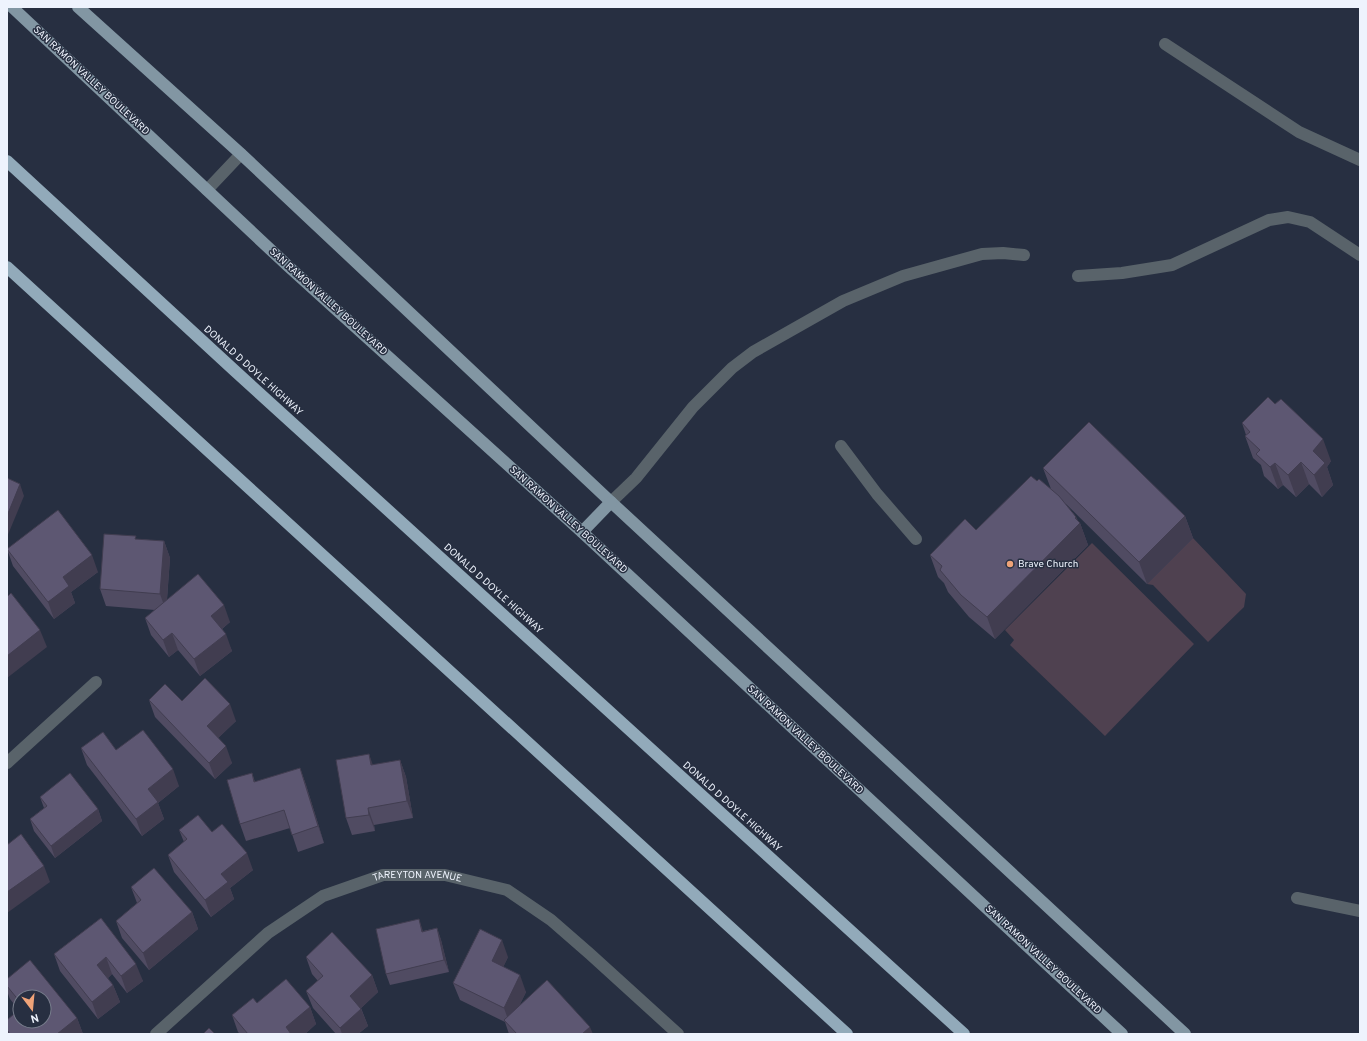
<svg xmlns="http://www.w3.org/2000/svg" width="1367" height="1041" font-family="Overpass,sans-serif">
	<style>
		.green { fill: #4f4150 }
		.lines { fill: none; stroke-linecap: round; stroke-linejoin: round }
		.minor { stroke: #59636a; stroke-width: 12 }
		.major { stroke: #8296a3; stroke-width: 12 }
		.highway { stroke: #92aaba; stroke-width: 12 }
		.wall { fill: #504b62; fill-rule: evenodd }
		.shaded-wall { fill: #413d50 }
		.building { fill: #5d5772; stroke: #413d50 }
		.poi-dot { fill: #efa378; stroke: #272f41; stroke-width: 1.5 }
		.labels { text-anchor: middle; dominant-baseline: central; stroke-width: 3; stroke-linejoin: round; paint-order: stroke }
		.street-label { font-size: 10px; fill: #eef3fd; stroke: #272f41 }
		.poi-label { font-size: 10px; fill: #eef3fd; stroke: #272f41; text-anchor: start }
	</style>
	<rect width="100%" height="100%" fill="#272f41"/>
	<g class="green">
		<polygon points="1193,538 1246,594 1244,607 1208,642 1153,585 1147,584"/>
		<polygon points="1092,543 1194,644 1105,736 1010,645 1014,640 1005,630"/>
	</g>
	<g class="lines">
		<g class="minor">
			<polyline points="1165,44 1299,132 1360,160"/>
			<polyline points="207,190 241,154"/>
			<polyline points="1078,276 1122,273 1172,265 1269,220 1288,217 1310,222 1360,255"/>
			<polyline points="841,446 877,494 916,539"/>
			<polyline points="611,502 636,478 693,407 732,368 753,352 843,301 903,276 982,254 1003,253 1024,255"/>
			<polyline points="7,763 96,682"/>
			<polyline points="1297,898 1360,911"/>
			<path id="s1" d="M 156,1034 L 268,933 L 323,896 L 383,875 L 445,875 L 507,890 L 551,920 L 590,954 L 678,1034"/>
		</g>
		<g class="major">
			<polyline points="12,7 289,267 582,532 1122,1034"/>
			<polyline points="78,7 241,154 611,502 1185,1034"/>
			<polyline points="582,532 611,502"/>
		</g>
		<g class="highway">
			<polyline points="7,161 235,371 964,1034"/>
			<polyline points="7,267 847,1034"/>
		</g>
	</g>
	<g class="wall">
		<polygon points="1242,423 1331,461 1327,467 1333,485 1322,497 1309,484 1296,497 1283,485 1278,489 1264,476 1261,465 1253,458 1245,436 1246,435"/>
		<polygon points="1043,468 1185,516 1193,538 1147,584 1065,503 1076,517 1078,521 1080,523 1088,545 995,639 969,617 948,592 944,583 938,577 930,555 976,530 1037,481 1051,489"/>
		<polygon points="137,539 164,541 170,558 167,600 230,622 222,629 232,651 200,676 178,650 169,657 151,635 145,618 155,610 106,606 100,589"/>
		<polygon points="7,549 98,572 71,592 75,603 54,619 13,566"/>
		<polygon points="149,700 182,701 236,721 218,738 232,763 215,779 155,717"/>
		<polygon points="81,748 116,750 179,786 158,803 164,819 142,836 87,765"/>
		<polygon points="369,754 372,765 400,760 406,777 413,818 374,825 375,831 352,835 346,818"/>
		<polygon points="300,768 306,785 324,843 298,852 290,828 246,841 240,824 252,773 255,782"/>
		<polygon points="40,797 98,809 102,821 55,858 34,831 30,819 44,808"/>
		<polygon points="179,830 212,832 253,870 230,888 234,899 211,917 174,872 168,855 184,842"/>
		<polygon points="131,887 192,912 198,929 149,970 122,938 116,921 137,903"/>
		<polygon points="101,918 143,981 127,993 112,974 108,978 113,985 120,1002 98,1019 60,971 54,954"/>
		<polygon points="437,928 441,940 449,972 390,985 386,974 423,931"/>
		<polygon points="306,957 372,975 378,992 361,1008 368,1026 358,1034 336,1034 313,1008 306,991 318,981 312,974"/>
		<polygon points="508,957 503,967 526,992 519,1006 593,1034 509,1034 505,1022 460,1000 453,983"/>
		<path d="M 7,979 L 77,1018 L 83,1034 L 7,1034 L 7,1020 L 19,1010 L 10,999 L 7,991 ZM 20,997 L 44,1021 L 20,1021 Z"/>
		<polygon points="257,1003 310,1007 316,1024 305,1034 240,1034 238,1032 232,1015"/>
	</g>
	<g class="shaded-wall">
		<polygon points="1323,439 1331,461 1327,467 1333,485 1322,497 1314,475 1313,451"/>
		<polygon points="1301,462 1309,484 1296,497 1288,475"/>
		<polygon points="1275,463 1283,485 1278,489 1270,467"/>
		<polygon points="20,484 24,496 7,537 7,516"/>
		<polygon points="1185,516 1193,538 1147,584 1139,562"/>
		<polygon points="1076,517 1079,524 1080,523 1088,545 995,639 987,617"/>
		<polygon points="164,541 170,558 166,611 160,594"/>
		<polygon points="92,555 98,572 71,592 75,603 54,619 48,602 63,577"/>
		<polygon points="224,605 230,622 217,633 211,616"/>
		<polygon points="40,630 47,647 7,678 7,656"/>
		<polygon points="172,633 178,650 169,657 163,640"/>
		<polygon points="226,634 232,651 200,676 194,659"/>
		<polygon points="230,704 236,721 213,743 207,726"/>
		<polygon points="226,746 232,763 215,779 209,763"/>
		<polygon points="369,754 375,771 371,765"/>
		<polygon points="400,760 406,777 413,818 407,801"/>
		<polygon points="300,768 306,785 324,843 318,826"/>
		<polygon points="173,769 179,786 158,803 164,819 142,836 136,819 148,789"/>
		<polygon points="368,808 374,825 375,831 369,815"/>
		<polygon points="98,809 102,821 55,858 51,846"/>
		<polygon points="247,853 253,870 230,888 234,899 211,917 205,900 221,874"/>
		<polygon points="44,866 50,882 7,913 7,892"/>
		<polygon points="192,912 198,929 149,970 143,953"/>
		<polygon points="419,919 423,931 426,943 422,932"/>
		<polygon points="437,928 441,940 449,972 444,960"/>
		<polygon points="502,940 508,957 498,978 492,961"/>
		<polygon points="106,957 112,974 103,982 97,965"/>
		<polygon points="136,964 143,981 127,993 121,976"/>
		<polygon points="372,975 378,992 356,1013 350,996"/>
		<polygon points="520,975 526,992 510,1025 504,1008"/>
		<polygon points="113,985 120,1002 98,1019 92,1002"/>
		<polygon points="310,1007 316,1024 305,1034 288,1034 286,1027"/>
		<polygon points="361,1009 368,1026 358,1034 342,1034 340,1028"/>
		<polygon points="77,1018 83,1034 57,1034"/>
		<polygon points="590,1027 593,1034 582,1034"/>
	</g>
	<g class="building">
		<polygon points="1268,397 1275,404 1281,399 1323,439 1313,451 1325,463 1314,475 1301,462 1288,475 1275,463 1270,467 1256,454 1260,450 1245,436 1250,432 1242,423"/>
		<polygon points="1089,422 1185,516 1139,562 1043,468"/>
		<polygon points="1031,476 1037,481 1039,479 1059,496 1076,517 1075,518 1080,523 987,617 961,595 940,570 942,566 930,555 965,519 976,530"/>
		<polygon points="7,478 20,484 7,516"/>
		<polygon points="58,510 92,555 63,577 69,586 48,602 7,549"/>
		<polygon points="104,534 136,536 135,539 164,541 160,594 100,589"/>
		<polygon points="198,574 224,605 211,616 226,634 194,659 172,633 163,640 145,618"/>
		<polygon points="11,593 40,630 7,656 7,597"/>
		<polygon points="205,678 230,704 207,726 226,746 209,763 149,700 165,684 182,701"/>
		<polygon points="143,730 173,769 148,789 158,802 136,819 81,748 103,732 116,750"/>
		<polygon points="369,754 371,765 400,760 407,801 368,808 369,815 346,818 336,760"/>
		<polygon points="300,768 318,826 292,835 284,810 240,824 227,780 252,773 254,782"/>
		<polygon points="70,773 98,809 51,846 30,819 47,806 40,797"/>
		<polygon points="198,815 212,832 222,824 247,853 221,874 228,882 205,900 168,855 187,839 179,830"/>
		<polygon points="21,834 44,866 7,892 7,845"/>
		<polygon points="154,868 192,912 143,953 116,921 141,900 131,887"/>
		<polygon points="101,918 136,964 121,976 106,957 97,965 113,985 92,1002 54,954"/>
		<polygon points="419,919 422,932 437,928 444,960 386,974 376,929"/>
		<polygon points="480,929 502,940 492,961 520,975 504,1008 453,983"/>
		<polygon points="332,932 372,975 350,996 361,1009 340,1028 306,991 323,976 306,957"/>
		<polygon points="30,960 77,1018 57,1034 10,1034 7,1030 7,1020 20,1009 20,1021 44,1021 44,997 20,997 20,1002 7,986 7,979"/>
		<polygon points="286,979 310,1007 286,1027 291,1034 248,1034 232,1015 253,998 257,1003"/>
		<polygon points="547,980 590,1027 582,1034 517,1034 504,1020"/>
		<polygon points="209,1028 215,1034 203,1034"/>
	</g>
	<circle class="poi-dot" cx="1010" cy="564" r="4"/>
	<g class="labels">
		<g class="street-label">
			<text transform="translate(91 81) rotate(43)">SAN RAMON VALLEY BOULEVARD</text>
			<text transform="translate(328 302) rotate(42)">SAN RAMON VALLEY BOULEVARD</text>
			<text transform="translate(253 371) rotate(42)">DONALD D DOYLE HIGHWAY</text>
			<text transform="translate(568 520) rotate(42)">SAN RAMON VALLEY BOULEVARD</text>
			<text transform="translate(493 589) rotate(42)">DONALD D DOYLE HIGHWAY</text>
			<text transform="translate(805 740) rotate(43)">SAN RAMON VALLEY BOULEVARD</text>
			<text transform="translate(732 807) rotate(42)">DONALD D DOYLE HIGHWAY</text>
			<text stroke="none"><textPath href="#s1" startOffset="315">TAREYTON AVENUE</textPath></text>
			<text transform="translate(1043 960) rotate(43)">SAN RAMON VALLEY BOULEVARD</text>
		</g>
		<g class="poi-label">
			<text x="1018" y="564">Brave Church</text>
		</g>
	</g>
	<rect width="1367" height="1041" fill="none" stroke="#eef3fd" stroke-width="16"/>
	<g transform="translate(32 1009) rotate(164)"><circle r="19" fill="#272f41" stroke="#777d8c"/>
	<path d="M0-3L7 15L0 10L-7 15Z" fill="#efa378"/>
	<text y="-6" font-size="11" font-weight="bold" text-anchor="middle" fill="#eef3fd">N</text>
	</g>
</svg>
